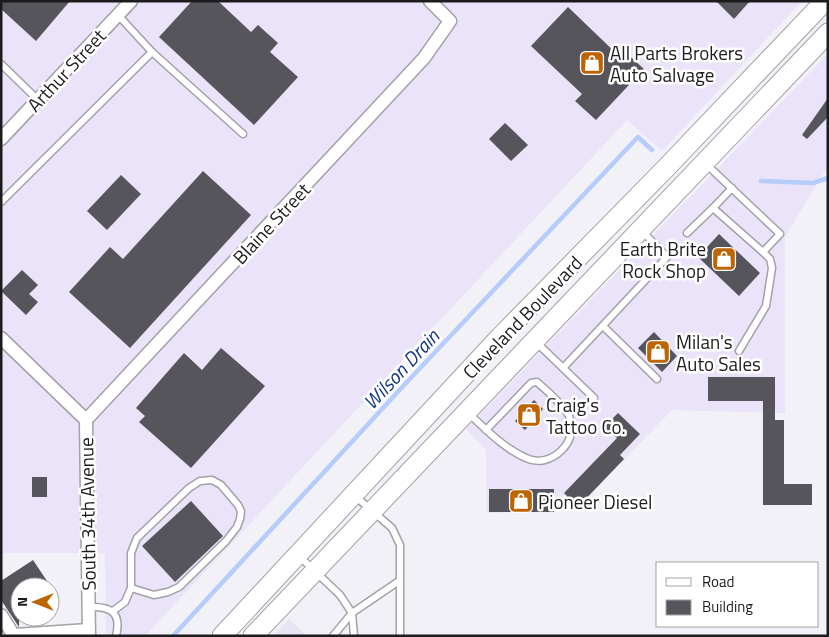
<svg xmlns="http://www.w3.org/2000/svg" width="829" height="637" font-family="'Titillium Web',sans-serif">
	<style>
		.built { fill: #e6e5f3 }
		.industrial { fill: #ebe3f9 }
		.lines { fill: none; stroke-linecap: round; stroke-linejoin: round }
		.stream { stroke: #b6cdfb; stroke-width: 4.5 }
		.building { fill: #56555b }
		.lane-casing { stroke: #a1a1a7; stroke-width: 9 }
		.street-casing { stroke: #a1a1a7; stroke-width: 15 }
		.primary-casing { stroke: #a1a1a7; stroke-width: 21 }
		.lane { stroke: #fff; stroke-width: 6 }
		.street { stroke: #fff; stroke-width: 12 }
		.primary { stroke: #fff; stroke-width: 19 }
		.labels { text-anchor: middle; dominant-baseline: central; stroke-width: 5; stroke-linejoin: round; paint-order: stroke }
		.poi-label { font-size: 19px; fill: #1c1c1e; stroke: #fff; text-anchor: start }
		.street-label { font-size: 19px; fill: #1c1c1e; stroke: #fff }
		.water-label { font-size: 20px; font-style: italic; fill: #123487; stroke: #fff }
	</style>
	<rect width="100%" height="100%" fill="#f1f1f7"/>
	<polygon class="built" points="289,619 307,636 273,636"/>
	<g class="industrial">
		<polygon points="1,1 802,1 662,151 627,120 145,636 106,636 105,553 1,553"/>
		<polygon points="828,54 828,166 785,237 785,413 672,410 576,510 487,513 486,450 466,429"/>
	</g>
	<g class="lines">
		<g class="stream">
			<polyline points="761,181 813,183 828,178"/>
			<polyline points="173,636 407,382 638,137 652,150"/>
		</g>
	</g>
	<g class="building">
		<polygon points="1,1 70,1 36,41 1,9"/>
		<polygon points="192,1 218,1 251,32 258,25 278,43 270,52 298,77 254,125 159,37"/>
		<polygon points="716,1 750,1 734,19"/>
		<polygon points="568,7 619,56 624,51 644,69 596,120 575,101 582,94 531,46"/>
		<polygon points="828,98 828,117 807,139 802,135"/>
		<polygon points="505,123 528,145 511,161 489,139"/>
		<polygon points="203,171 251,215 130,348 69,292 110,247 123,259"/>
		<polygon points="121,175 141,194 107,230 87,211"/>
		<polygon points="719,234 760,273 739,296 698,257"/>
		<polygon points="22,270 38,285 29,294 38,302 26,315 1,291"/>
		<polygon points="654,332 677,356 662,372 638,348"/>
		<polygon points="221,348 265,386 191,468 139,422 145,416 136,408 184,353 202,370"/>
		<polygon points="708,377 775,377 775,420 784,420 784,484 812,484 812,505 763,505 763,401 708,401"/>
		<polygon points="534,400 543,409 525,430 515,421"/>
		<polygon points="618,413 640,434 620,455 624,459 578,507 564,493 617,438 604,427"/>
		<rect x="32" y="477" width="15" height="20"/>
		<rect x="489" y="489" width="65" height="23"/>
		<polygon points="191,501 223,536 175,582 142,546"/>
		<polygon points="33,560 51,587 20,587 19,627 1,600 1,581"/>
	</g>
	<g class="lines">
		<defs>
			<g id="lane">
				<polyline points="152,52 243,134"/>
				<polyline points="1,64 38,100"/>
				<polyline points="1,202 152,52 118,15"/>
				<polyline points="713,208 732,188"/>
				<polyline points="687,233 713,208 763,252 780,234 706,164"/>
				<polyline points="603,326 657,379"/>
				<polyline points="536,342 563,368 667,257 642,231"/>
				<polyline points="739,351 766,306 772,268 770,259 763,252"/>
				<polyline points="563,368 594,398"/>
				<path d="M 468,413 C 486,429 503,448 526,458 C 550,470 581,441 569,416 C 563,404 546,390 537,382 L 531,383 L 486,430"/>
				<polyline points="355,496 392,528 400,545 400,636"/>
				<polyline points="299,556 340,595 352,613 354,636"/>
				<path d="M 89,607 C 110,606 122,612 116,636"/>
				<polyline points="113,611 125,602 131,588 131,553 137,538 189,488 200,481 212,480 221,485 238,505 241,511 240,519 237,527 226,541 179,587 168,592 154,595 131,588"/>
				<polyline points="333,636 352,613 399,581"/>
			</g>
			<g id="street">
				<polyline points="1,139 131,1"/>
				<polyline points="1,338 86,420 89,636"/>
				<polyline points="86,420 424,58 450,21 430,1"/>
				<polyline points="1,615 14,636"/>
				<polyline points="15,635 88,630"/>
			</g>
			<g id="primary">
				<polyline points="222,636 500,337 666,168 825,1"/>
				<polyline points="253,636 828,33"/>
			</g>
		</defs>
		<use href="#lane" class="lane-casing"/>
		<use href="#street" class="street-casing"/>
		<use href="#primary" class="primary-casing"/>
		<use href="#lane" class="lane"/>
		<use href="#street" class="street"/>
		<use href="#primary" class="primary"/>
	</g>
	<defs>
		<symbol id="shop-square" viewBox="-11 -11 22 22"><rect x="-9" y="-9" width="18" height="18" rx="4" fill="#bd6403" stroke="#fff"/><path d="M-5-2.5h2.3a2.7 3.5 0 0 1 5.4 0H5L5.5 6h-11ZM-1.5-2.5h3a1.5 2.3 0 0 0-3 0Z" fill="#fff"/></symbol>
	</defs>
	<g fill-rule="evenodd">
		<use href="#shop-square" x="578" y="49" width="28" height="28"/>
		<use href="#shop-square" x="710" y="245" width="28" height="28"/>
		<use href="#shop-square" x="644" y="338" width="28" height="28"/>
		<use href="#shop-square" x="515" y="401" width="28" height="28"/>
		<use href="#shop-square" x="507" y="487" width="28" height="28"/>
	</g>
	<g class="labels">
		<g class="poi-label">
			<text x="610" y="52">All Parts Brokers<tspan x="610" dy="22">Auto Salvage</tspan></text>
			<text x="706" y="248" text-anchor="end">Earth Brite<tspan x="706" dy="22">Rock Shop</tspan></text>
			<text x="676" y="341">Milan's<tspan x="676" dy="22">Auto Sales</tspan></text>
			<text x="546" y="404">Craig's<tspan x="546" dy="22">Tattoo Co.</tspan></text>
			<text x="538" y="501">Pioneer Diesel</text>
		</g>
		<g class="street-label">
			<text transform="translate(66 70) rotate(-47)">Arthur Street</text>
			<text transform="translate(271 223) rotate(-47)">Blaine Street</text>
			<text transform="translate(522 317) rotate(-46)">Cleveland Boulevard</text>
			<text transform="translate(87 514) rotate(-91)">South 34th Avenue</text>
		</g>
		<g class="water-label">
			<text transform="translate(401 369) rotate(-47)">Wilson Drain</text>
		</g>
	</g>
	<rect width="829" height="637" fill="none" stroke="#1c1c1e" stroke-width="5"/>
	<rect x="656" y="562" width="162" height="65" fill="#ffffff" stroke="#a4a4a5"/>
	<rect x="666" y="578" width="25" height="8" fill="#ffffff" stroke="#a4a4a5"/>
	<text x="702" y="587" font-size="15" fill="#1c1c1e">Road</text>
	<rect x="666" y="600" width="25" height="15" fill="#56555b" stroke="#a4a4a5"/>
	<text x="702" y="612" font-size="15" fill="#1c1c1e">Building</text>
	<g transform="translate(35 602) rotate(270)"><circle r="24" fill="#ffffff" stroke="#a4a4a5"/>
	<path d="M0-4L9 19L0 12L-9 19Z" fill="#bd6403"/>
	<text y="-8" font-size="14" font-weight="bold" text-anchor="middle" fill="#1c1c1e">N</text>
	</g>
</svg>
